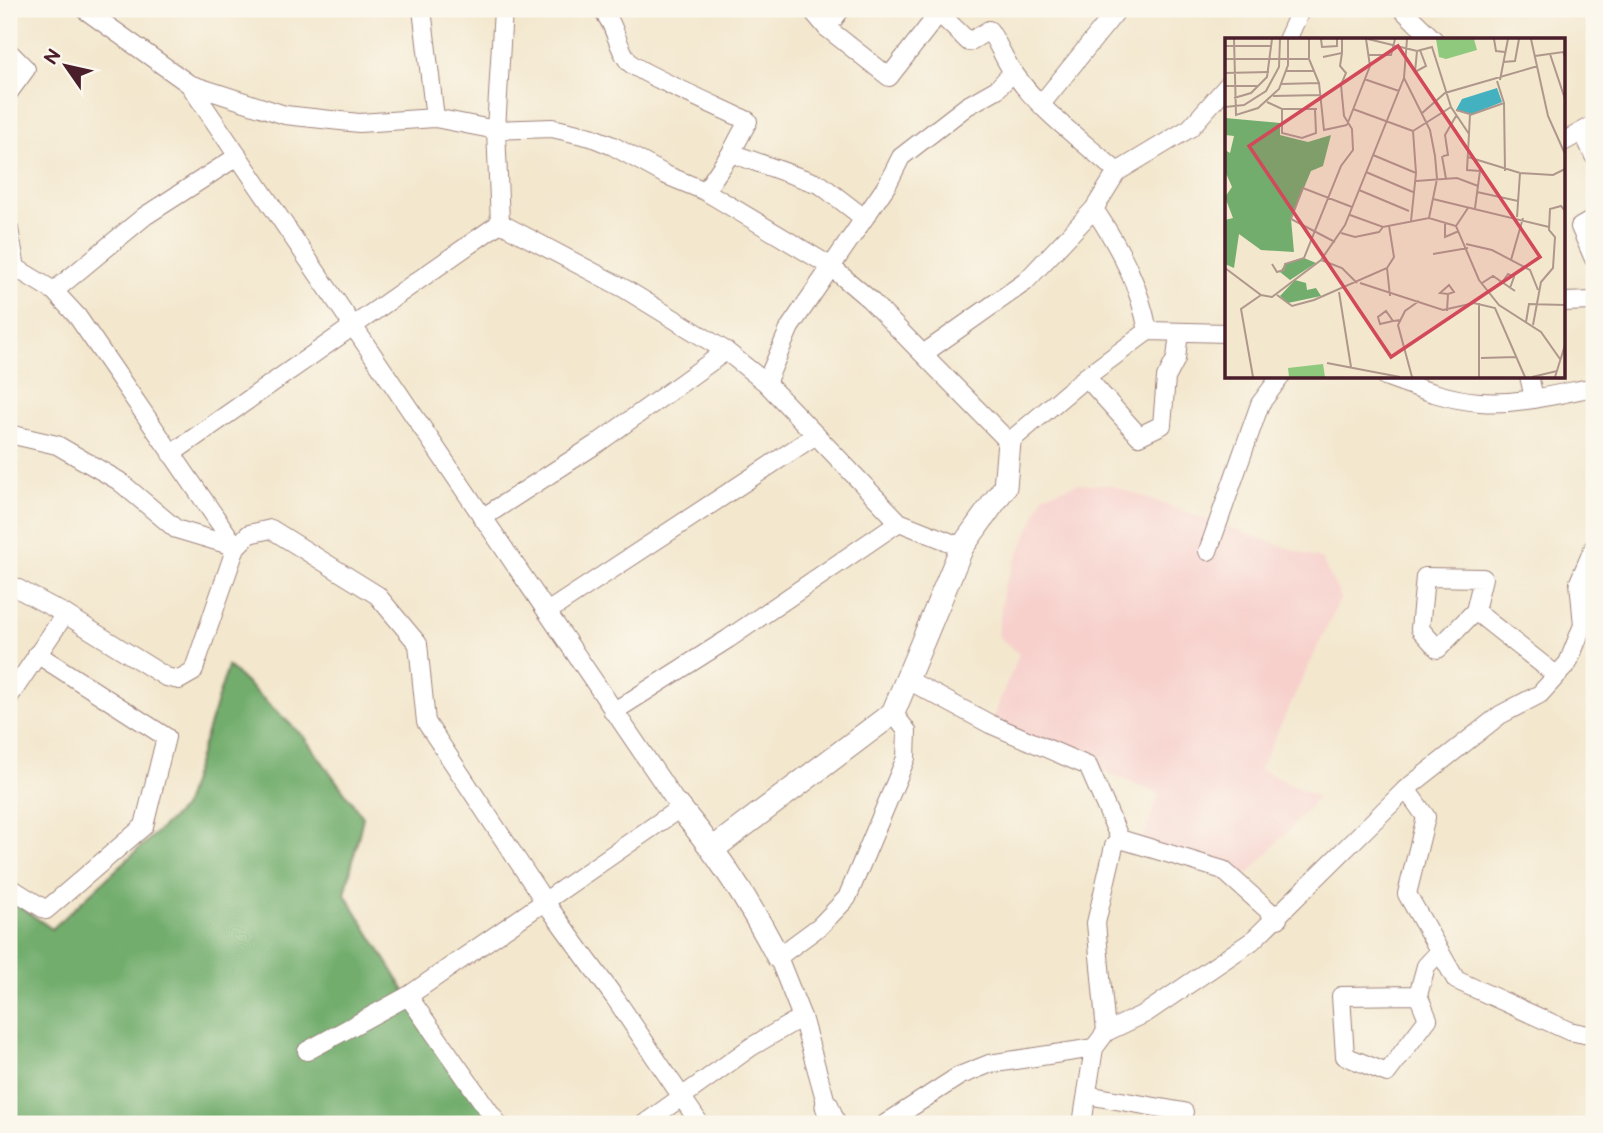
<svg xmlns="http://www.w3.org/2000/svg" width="1603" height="1133" font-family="'Balsamiq Sans',sans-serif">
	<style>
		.built { fill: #f7d0cc }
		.forest { fill: #72ad6d; stroke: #5e664c; stroke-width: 2 }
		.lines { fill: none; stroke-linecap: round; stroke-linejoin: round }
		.street-casing { stroke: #9e837c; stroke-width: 20 }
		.secondary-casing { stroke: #9e837c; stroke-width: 25 }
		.street { stroke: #fff; stroke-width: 18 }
		.secondary { stroke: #fff; stroke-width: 23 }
		.inset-road { fill: none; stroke: #af978c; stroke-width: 2 }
		.view { fill: #d1495b; fill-opacity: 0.15; stroke: #d1495b; stroke-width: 3.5 }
		.inset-edge { fill: none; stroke: #4a1f2b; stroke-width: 3.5 }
	</style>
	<rect width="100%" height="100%" fill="#fbf7ec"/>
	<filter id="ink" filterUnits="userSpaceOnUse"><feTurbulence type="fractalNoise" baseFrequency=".0143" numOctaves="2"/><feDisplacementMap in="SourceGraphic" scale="14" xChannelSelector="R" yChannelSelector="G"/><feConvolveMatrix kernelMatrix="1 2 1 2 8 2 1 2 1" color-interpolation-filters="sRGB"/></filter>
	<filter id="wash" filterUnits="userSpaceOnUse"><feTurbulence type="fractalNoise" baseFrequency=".00686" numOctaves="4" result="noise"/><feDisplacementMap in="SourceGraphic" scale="28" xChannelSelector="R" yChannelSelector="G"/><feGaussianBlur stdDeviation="1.57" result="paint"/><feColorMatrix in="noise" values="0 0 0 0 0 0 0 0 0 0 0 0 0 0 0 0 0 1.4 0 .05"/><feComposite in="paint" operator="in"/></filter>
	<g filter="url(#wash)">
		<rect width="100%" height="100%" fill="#f3e7cd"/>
		<polygon class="built" points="1076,484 1110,485 1322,560 1341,597 1260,769 1318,797 1250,873 1238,876 1140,846 1159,794 990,724 1019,654 998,636 1003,589 1044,495"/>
		<polygon class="forest" points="228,666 303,736 363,817 345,894 408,996 498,1124 9,1124 9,899 52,929 183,808"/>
	</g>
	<g filter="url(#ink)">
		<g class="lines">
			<defs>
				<g id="street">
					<polyline points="84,9 189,84 285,115 359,123 435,118 496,130 552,128 591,137 613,146 666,175 705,191 830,266 869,299 1009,442 1086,377 1148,331 1227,333"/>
					<polyline points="422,9 435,118"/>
					<path d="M 601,9 C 616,24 616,46 629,62 C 636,71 730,112 748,121 L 731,153"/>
					<path d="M 811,9 L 827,28 L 889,77 L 939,13 L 969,42 L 989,30 C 999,44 1004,60 1014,73 C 1040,111 1083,141 1117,172"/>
					<polyline points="1402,9 1434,40"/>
					<polyline points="827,28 841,9"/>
					<polyline points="1287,40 1301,9"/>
					<polyline points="9,52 26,69 9,92"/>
					<polyline points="189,84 680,808 408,996 498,1124"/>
					<polyline points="1042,103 1118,9"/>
					<polyline points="1583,132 1594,156"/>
					<polyline points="1563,142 1594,125"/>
					<polyline points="705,191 731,153 821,185 864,218"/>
					<path d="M 1094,209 C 1120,248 1139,284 1148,331"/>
					<polyline points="1594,219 1580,227 1594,259"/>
					<polyline points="500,223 625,289 726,351 766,383 899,522 962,547"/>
					<polyline points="500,223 496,130 503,9"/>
					<polyline points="9,229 16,268 54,291 77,316 236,547"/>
					<polyline points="54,291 145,216 238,156"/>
					<polyline points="1563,302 1594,301"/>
					<polyline points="923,354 1025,282 1094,209 1117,172 1190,128 1227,86"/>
					<path d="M 1385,376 C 1415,387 1448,400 1480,402 C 1518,405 1557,394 1594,387"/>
					<polyline points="1529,376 1534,398"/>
					<polyline points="1086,377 1139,436 1162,425 1166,378 1176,359 1179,332"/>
					<polyline points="766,383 790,327 887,185 901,157 967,106 997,89 1013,72"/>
					<polyline points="9,434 57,445 119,481 176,529 236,547"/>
					<polyline points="171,454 500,223"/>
					<polyline points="482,518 598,443 726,351"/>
					<polyline points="1208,551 1260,404 1281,376"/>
					<polyline points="9,584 65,614 166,677 179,680 193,672 236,547 249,534 271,529 377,595 418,644 426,722 545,902 615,998 700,1124"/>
					<polyline points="1475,611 1438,649 1420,629 1425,577 1483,578 1475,611 1556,675"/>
					<polyline points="547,612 816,435"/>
					<polyline points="908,680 990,724 1088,766 1120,839 1223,870 1278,919"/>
					<polyline points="9,697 65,614"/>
					<polyline points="613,712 728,639 899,522"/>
					<polyline points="1406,789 1426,817 1407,894 1456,980 1569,1031 1594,1036"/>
					<polyline points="9,887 46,910 144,826 166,737 37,654"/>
					<polyline points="1418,995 1428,1019 1387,1073 1345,1056 1341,996 1418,995 1426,966 1440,951"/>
					<polyline points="1106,1032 1096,923 1114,846 1120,839"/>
					<polyline points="307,1051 408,996"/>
					<polyline points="1087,1095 1184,1112"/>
					<polyline points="827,1106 802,1017 778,957 820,926 847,898 906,758 907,731 893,713"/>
					<polyline points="644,1124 751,1047 802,1017"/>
					<polyline points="885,1124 959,1076 989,1064 1094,1048"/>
					<polyline points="1082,1124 1094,1048 1106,1032 1146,1013 1252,941 1406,789 1500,715 1540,694 1568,663 1583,625 1579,582 1594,547"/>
				</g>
				<g id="secondary">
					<path d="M 680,808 C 719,855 750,903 778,957"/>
					<polyline points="714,848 893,713 962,547 1005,487 1009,442"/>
					<polyline points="827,1106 834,1124"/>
				</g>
			</defs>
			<use href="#street" class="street-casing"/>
			<use href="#secondary" class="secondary-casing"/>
			<use href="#street" class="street"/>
			<use href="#secondary" class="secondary"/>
		</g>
	</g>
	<g transform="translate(1225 38)">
		<rect width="340" height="340" fill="#f3e7cd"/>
		<path d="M 211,1 L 249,1 L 252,12 L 221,21 L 214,19 ZM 98,326 L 100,339 L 64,339 L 63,330 Z" fill="#8ec97e"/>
		<path d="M 0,80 L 55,85 L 55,97 L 83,104 L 106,97 L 98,128 L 86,133 L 66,181 L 69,214 L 36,212 L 14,196 L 9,230 L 0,226 L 0,182 L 8,180 L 0,159 L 7,149 L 0,133 L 0,112 L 5,115 L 9,98 L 0,97 ZM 79,220 L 91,225 L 65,242 L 55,234 L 60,226 ZM 70,242 L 81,245 L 82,252 L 91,250 L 96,258 L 63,265 L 55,258 Z" fill="#72ad6d"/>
		<path d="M 272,50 L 277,64 L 245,77 L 231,72 L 237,61 Z" fill="#43b1c0"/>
		<path class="inset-road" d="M 9,1 L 11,77 L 33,70 L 54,51 L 63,27 L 63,1M 84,1 L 84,21 L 94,45 L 99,92 L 122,87M 96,1 L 97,9 L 112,8 L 112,1M 143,1 L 192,13 L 207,9 L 226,69 L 244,96 L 242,132 L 255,133 L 250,170M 182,1 L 179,40 L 205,92 L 210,118 L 212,141 L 204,180M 269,1 L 271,13 L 280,14M 306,1 L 323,78 L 340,116M 0,8 L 47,8M 192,13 L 190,34 L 201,28 L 195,12M 325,16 L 340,61M 144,17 L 166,17 L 170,1M 310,18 L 338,14 L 340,18M 98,19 L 117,15 L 117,1M 0,21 L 84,21M 278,24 L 290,23 L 294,1M 61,33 L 90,33M 0,35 L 44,34M 139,41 L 174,53M 275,42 L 283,1M 272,43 L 279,65 L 280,133M 56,46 L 94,45M 0,48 L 34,48M 48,58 L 96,57M 9,60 L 26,55 L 42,39 L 47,1M 42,64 L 57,71 L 92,71M 0,69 L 19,67 L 41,53 L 54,29 L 55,1M 57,71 L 57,95 L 77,100 L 91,95 L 90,71M 128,71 L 188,93M 231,72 L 245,76 L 244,96M 196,76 L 220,55 L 313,28M 245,77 L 279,65M 122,87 L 145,28 L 141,1M 188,93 L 226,69M 148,117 L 191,135M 217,118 L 221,141M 218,118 L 223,117 L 220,97 L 231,78M 243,119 L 295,135 L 328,137 L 340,131M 141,134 L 188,154M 191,143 L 232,140 L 253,148M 134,152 L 184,173M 252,154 L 293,163M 208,161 L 324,189M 125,177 L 158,189 L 204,180 L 231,188 L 254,242 L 274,267 L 316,294 L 335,321M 292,179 L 295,135M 186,183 L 191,135 L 188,93M 220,184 L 220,199 L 234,193M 231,188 L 243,170M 116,195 L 130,199 L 154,194 L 158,189M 110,204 L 66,181 L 78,150 L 127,169M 241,206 L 267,212 L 305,232 L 313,252M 208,216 L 243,210M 96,222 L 117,230 L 132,245M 286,222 L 298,180M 47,226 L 52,234 L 59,232 L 60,226 L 79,220 L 116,128 L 128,112 L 127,91 L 119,78 L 116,47 L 121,35 L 115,28 L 117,15M 0,230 L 36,257 L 47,259 L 96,222 L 120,187 L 179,40M 162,230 L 165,258M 135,245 L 218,272 L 249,265 L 270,270 L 300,339M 257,245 L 268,238 L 290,253M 276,246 L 283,236 L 289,239 L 285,250M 114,254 L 126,329M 52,257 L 67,268 L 89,262 L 162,230 L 169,219 L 164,188M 254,265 L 254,339M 222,273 L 223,256 L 229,254 L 224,247 L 215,255 L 223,256M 168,283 L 155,286 L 153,279 L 161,273 L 168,283 L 176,282M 301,284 L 304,266 L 340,267M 308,287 L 316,244 L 328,230 L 330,199 L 324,192 L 325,171 L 336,168 L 340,173M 256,320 L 291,319M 102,325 L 175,339M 28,339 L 16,271 L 36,257M 187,339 L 173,287 L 180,273 L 194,263M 307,339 L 332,333M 330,339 L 340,307"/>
		<path class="view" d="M 173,8 L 315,219 L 166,319 L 24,108 Z"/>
		<rect width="340" height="340" class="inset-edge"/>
	</g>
	<rect width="1603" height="1133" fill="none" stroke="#fbf7ec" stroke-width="35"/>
	<g transform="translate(66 66) rotate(304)" stroke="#fbf7ec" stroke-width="5" paint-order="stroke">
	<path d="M0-5L12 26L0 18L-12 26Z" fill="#4a1f2b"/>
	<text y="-10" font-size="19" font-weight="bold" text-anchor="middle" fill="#4a1f2b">N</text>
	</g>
</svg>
